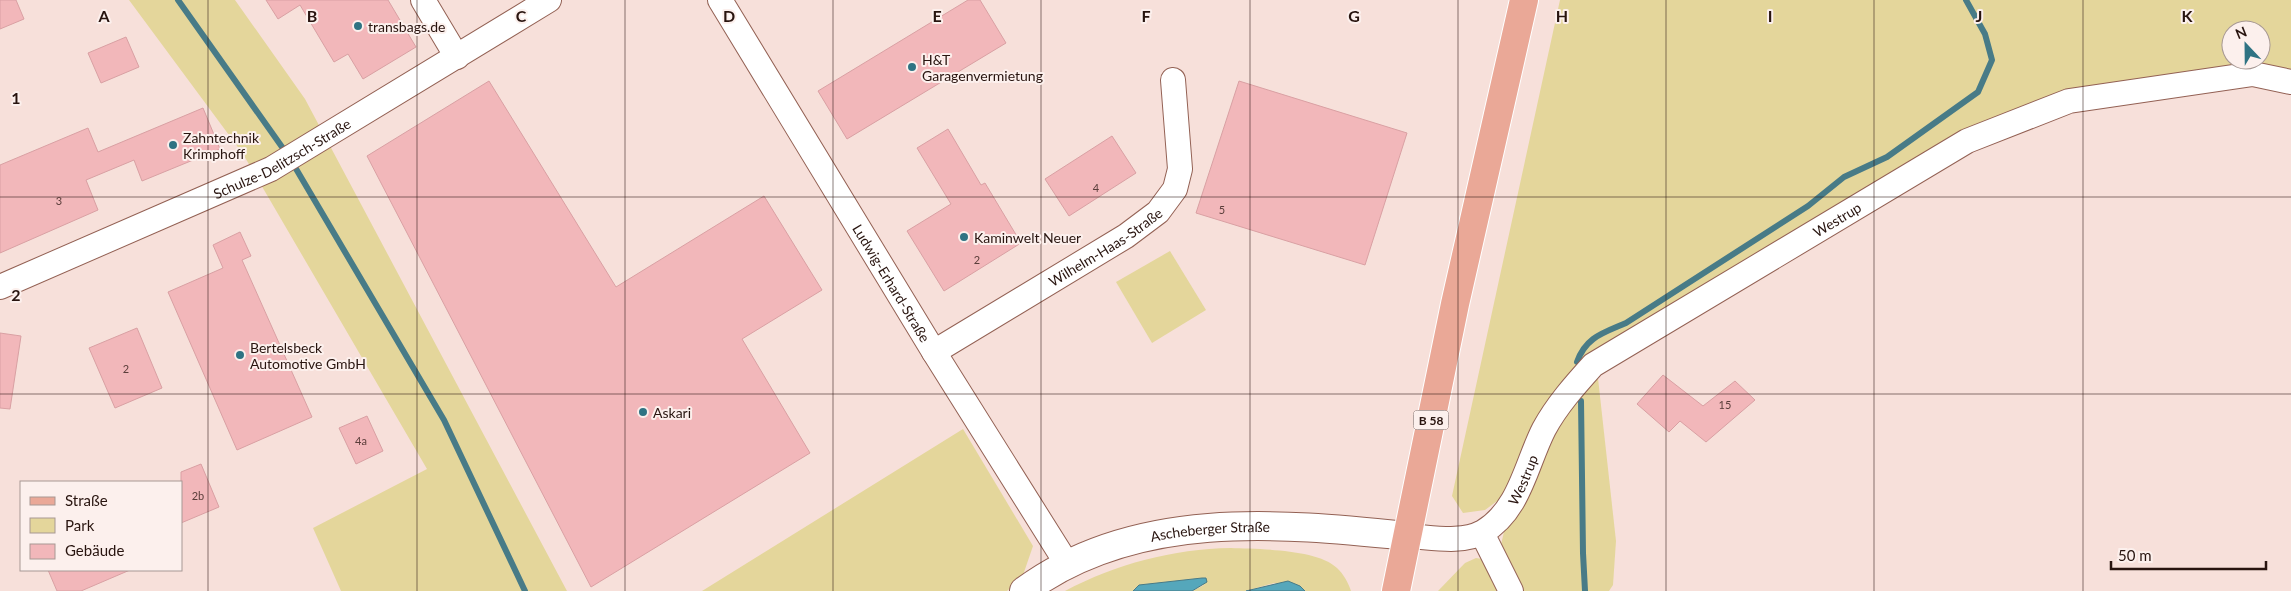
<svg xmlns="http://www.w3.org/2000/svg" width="2291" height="591" font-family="Lato,sans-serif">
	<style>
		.green { fill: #e4d69b; fill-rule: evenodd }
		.water { fill: #55a7bb; stroke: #487b87 }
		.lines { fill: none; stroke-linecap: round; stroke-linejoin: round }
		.stream { stroke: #487b87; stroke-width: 6 }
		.building { fill: #f2b7ba; stroke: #d9a0a3 }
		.street-casing { stroke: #936154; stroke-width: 26 }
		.secondary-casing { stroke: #936154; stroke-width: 30 }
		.primary-casing { stroke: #fff; stroke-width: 30 }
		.street { stroke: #fff; stroke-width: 24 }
		.secondary { stroke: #fff; stroke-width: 28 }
		.primary { stroke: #eaa897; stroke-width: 28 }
		.grid { fill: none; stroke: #28140f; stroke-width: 1; stroke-opacity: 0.55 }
		.poi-dot { fill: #2f7383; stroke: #fcf0ed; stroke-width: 2 }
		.labels { text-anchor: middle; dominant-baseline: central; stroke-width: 4; stroke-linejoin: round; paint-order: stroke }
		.number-label { font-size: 11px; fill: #5a3d3a }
		.shield { fill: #fcf0ed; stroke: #685652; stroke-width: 1 }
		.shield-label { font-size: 12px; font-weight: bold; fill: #28140f }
		.poi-label { font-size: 14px; fill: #28140f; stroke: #fcf0ed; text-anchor: start }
		.street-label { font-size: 14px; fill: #28140f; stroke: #fcf0ed }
		.grid-label { font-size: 16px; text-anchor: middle; font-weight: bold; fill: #28140f; stroke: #fcf0ed; stroke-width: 4; stroke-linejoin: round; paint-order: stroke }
	</style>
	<rect width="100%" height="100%" fill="#f7e0da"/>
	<g class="green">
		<polygon points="129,0 235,0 305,99 567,591 341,591 313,528 427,469 243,154"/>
		<path d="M 1560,0 L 2291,0 L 2291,75 L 2066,94 L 1591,360 L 1508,493 L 1485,510 L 1463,513 L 1452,496 ZM 2231,30 L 2261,30 L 2261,60 L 2231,60 Z"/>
		<polygon points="1170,251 1206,310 1152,343 1116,282"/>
		<polygon points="1597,369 1616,541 1613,585 1609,591 1519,591 1500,549 1506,523 1549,432"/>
		<polygon points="963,429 1033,546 1022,578 1007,591 702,591"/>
		<path d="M 1231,548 C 1257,549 1318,549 1337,568 C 1343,573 1349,584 1351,591 L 1305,591 L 1274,583 L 1246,591 L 1192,591 L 1204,585 L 1135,588 L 1133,591 L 1065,591 C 1116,564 1173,549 1231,548 Z"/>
		<polygon points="1476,558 1489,560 1505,591 1438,591 1465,563"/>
	</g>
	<g class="water">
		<polygon points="1202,578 1206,578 1207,582 1192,591 1133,591 1139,585"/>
		<polygon points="1288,581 1300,586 1305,591 1246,591"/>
	</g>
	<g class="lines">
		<g class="stream">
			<polyline points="178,0 287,154"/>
			<polyline points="292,162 444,420 525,591"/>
			<path d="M 1577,362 C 1586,337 1603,333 1626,323 L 1808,206 L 1844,177 L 1887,157 L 1978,92 L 1992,60 L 1985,34 L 1966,0"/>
			<polyline points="1581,401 1583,553 1585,591"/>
		</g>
	</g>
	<g class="building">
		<polygon points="0,0 16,0 24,19 0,29"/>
		<polygon points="266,0 388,0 416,47 363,79 348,54 334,62 300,5 278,19"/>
		<polygon points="968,0 980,0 1006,43 847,139 818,91"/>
		<polygon points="126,37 139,67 101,83 88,53"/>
		<polygon points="489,81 616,287 764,196 822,290 742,339 810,453 591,587 367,156"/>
		<polygon points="1239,81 1407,133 1365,265 1196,213"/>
		<polygon points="203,108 220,149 142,181 134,160 86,180 98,210 0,253 0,165 88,128 98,152"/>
		<polygon points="948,129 981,185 985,183 1021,243 944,291 907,231 951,204 917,148"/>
		<polygon points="1112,136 1136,173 1069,216 1045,179"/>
		<polygon points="240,232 251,256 242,260 312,417 237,450 168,292 223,268 213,245"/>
		<polygon points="137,328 162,388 115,408 89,348"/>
		<polygon points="0,333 21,336 10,409 0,408"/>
		<polygon points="1663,375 1703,406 1735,381 1755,400 1706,442 1680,421 1669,432 1637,404"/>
		<polygon points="367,416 383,451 356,464 339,428"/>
		<polygon points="201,464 219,507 181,523 181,472"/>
		<polygon points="48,570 130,570 81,591 57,591"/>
	</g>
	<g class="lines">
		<defs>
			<g id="street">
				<polyline points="423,0 457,57"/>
				<path id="s1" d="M 720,0 L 934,352 L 1067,564"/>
				<path id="s2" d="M 0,287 L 271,169 L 549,0"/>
				<path id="s3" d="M 934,352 L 1126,236 L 1158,212 L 1175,189 L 1180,169 L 1173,80"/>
				<polyline points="1482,533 1511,591"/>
				<path id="s4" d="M 1407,536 C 1431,537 1461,544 1483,532 C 1520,510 1526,464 1544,429 C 1557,405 1575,385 1593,365 L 1967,141 L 2069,101 L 2253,74 L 2291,82"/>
			</g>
			<g id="secondary">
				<path id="s5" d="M 1024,591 C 1135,509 1278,523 1407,536"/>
			</g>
			<polyline id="primary" points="1396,591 1455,304 1524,0"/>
		</defs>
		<use href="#street" class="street-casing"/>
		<use href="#secondary" class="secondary-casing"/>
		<use href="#primary" class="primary-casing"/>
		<use href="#street" class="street"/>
		<use href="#secondary" class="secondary"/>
		<use href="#primary" class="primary"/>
	</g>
	<path class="grid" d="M 208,0 L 208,591M 417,0 L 417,591M 625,0 L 625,591M 833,0 L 833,591M 1041,0 L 1041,591M 1250,0 L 1250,591M 1458,0 L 1458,591M 1666,0 L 1666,591M 1874,0 L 1874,591M 2083,0 L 2083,591M 0,197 L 2291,197M 0,394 L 2291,394"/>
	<g class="poi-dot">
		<circle cx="358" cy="26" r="5"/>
		<circle cx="912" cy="67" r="5"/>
		<circle cx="173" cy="145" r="5"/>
		<circle cx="964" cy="237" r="5"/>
		<circle cx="240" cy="355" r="5"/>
		<circle cx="643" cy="412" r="5"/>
	</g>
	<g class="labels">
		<g class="number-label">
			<text x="1096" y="187">4</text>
			<text x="59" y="200">3</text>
			<text x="1222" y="209">5</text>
			<text x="977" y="259">2</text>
			<text x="126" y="368">2</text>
			<text x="1725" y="404">15</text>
			<text x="361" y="440">4a</text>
			<text x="198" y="495">2b</text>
		</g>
		<rect class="shield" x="1413.5" y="410.5" width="35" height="19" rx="4"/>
		<g class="shield-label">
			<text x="1431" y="420">B 58</text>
		</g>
		<g class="poi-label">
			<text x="368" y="26">transbags.de</text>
			<text x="922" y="59">H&amp;T<tspan x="922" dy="16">Garagenvermietung</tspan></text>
			<text x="183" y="137">Zahntechnik<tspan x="183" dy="16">Krimphoff</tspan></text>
			<text x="974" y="237">Kaminwelt Neuer</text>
			<text x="250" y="347">Bertelsbeck<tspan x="250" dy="16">Automotive GmbH</tspan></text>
			<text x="653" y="412">Askari</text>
		</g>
		<g class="street-label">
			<text stroke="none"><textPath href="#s2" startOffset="310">Schulze-Delitzsch-Straße</textPath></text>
			<text stroke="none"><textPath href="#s4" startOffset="564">Westrup</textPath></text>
			<text stroke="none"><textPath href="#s3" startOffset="201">Wilhelm-Haas-Straße</textPath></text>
			<text stroke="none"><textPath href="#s1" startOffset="331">Ludwig-Erhard-Straße</textPath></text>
			<text stroke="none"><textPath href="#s4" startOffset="144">Westrup</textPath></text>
			<text stroke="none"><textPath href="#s5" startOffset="199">Ascheberger Straße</textPath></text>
		</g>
	</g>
	<g class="grid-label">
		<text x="104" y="22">A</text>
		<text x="312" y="22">B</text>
		<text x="521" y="22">C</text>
		<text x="729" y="22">D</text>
		<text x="937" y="22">E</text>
		<text x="1146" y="22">F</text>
		<text x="1354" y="22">G</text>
		<text x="1562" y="22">H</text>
		<text x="1770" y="22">I</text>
		<text x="1979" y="22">J</text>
		<text x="2187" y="22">K</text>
		<text x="16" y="104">1</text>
		<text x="16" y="301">2</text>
	</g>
	<rect x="20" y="481" width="162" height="90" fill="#fcf0ed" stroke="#a79894"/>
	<rect x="30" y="497" width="25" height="8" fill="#eaa897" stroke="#a79894"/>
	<text x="65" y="506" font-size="15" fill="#28140f">Straße</text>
	<rect x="30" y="518" width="25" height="15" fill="#e4d69b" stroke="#a79894"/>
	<text x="65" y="531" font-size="15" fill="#28140f">Park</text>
	<rect x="30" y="544" width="25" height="15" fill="#f2b7ba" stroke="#a79894"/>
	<text x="65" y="556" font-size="15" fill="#28140f">Gebäude</text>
	<g transform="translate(2246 45) rotate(338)"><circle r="24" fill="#fcf0ed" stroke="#a79894"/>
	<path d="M0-4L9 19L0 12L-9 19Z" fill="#2f7383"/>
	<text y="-8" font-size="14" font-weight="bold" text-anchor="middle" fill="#28140f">N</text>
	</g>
	<path d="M2111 561v8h155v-8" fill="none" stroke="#28140f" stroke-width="2.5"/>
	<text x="2118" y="561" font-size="15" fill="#28140f" stroke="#fcf0ed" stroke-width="4" paint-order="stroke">50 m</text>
</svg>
